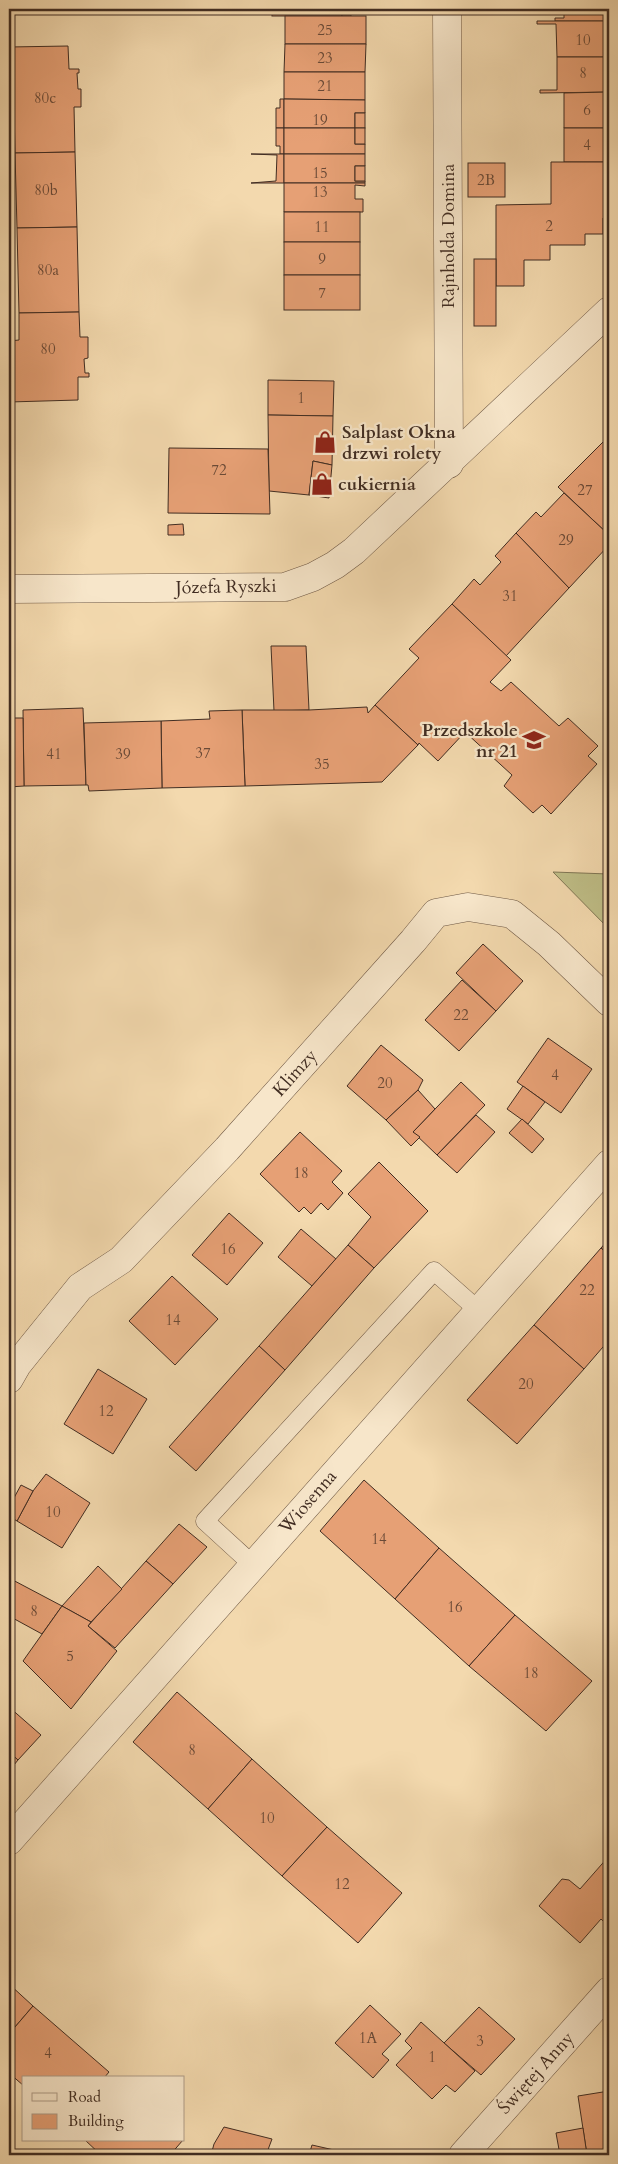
<svg xmlns="http://www.w3.org/2000/svg" width="618" height="2164" font-family="Cardo,serif">
	<style>
		.grass { fill: #bfbe87; stroke: #807654 }
		.building { fill: #e6a075; stroke: #412d22 }
		.lines { fill: none; stroke-linecap: round; stroke-linejoin: round }
		.lane-casing { stroke: #6e5845; stroke-width: 19 }
		.street-casing { stroke: #6e5845; stroke-width: 29 }
		.lane { stroke: #f7e6ca; stroke-width: 18 }
		.street { stroke: #f7e6ca; stroke-width: 28 }
		.labels { text-anchor: middle; dominant-baseline: central; stroke-width: 4.5; stroke-linejoin: round; paint-order: stroke }
		.number-label { font-size: 15px; fill: #6a4a37 }
		.street-label { font-size: 18px; fill: #412d22; stroke: #f7e6ca }
		.poi-label { font-size: 18px; font-weight: bold; fill: #412d22; stroke: #f7e6ca; text-anchor: start }
	</style>
	<rect width="100%" height="100%" fill="#f3d9ae"/>
	<filter id="stains"><feTurbulence type="fractalNoise" baseFrequency=".004" numOctaves="4"/><feColorMatrix values="0 0 0 0 .2 0 0 0 0 .09 0 0 0 0 .02 0 0 0 .5 -.17"/></filter>
	<radialGradient id="worn" r=".72"><stop offset=".6" stop-color="#630" stop-opacity="0"/><stop offset="1" stop-color="#630" stop-opacity=".3"/></radialGradient>
	<polygon class="grass" points="553,872 609,874 609,929"/>
	<g class="building">
		<rect x="272" y="9" width="70" height="7"/>
		<rect x="342" y="9" width="9" height="7"/>
		<polygon points="564,9 609,9 609,21 555,21 555,18 564,18"/>
		<rect x="285" y="16" width="81" height="28"/>
		<polygon points="537,21 609,21 609,57 557,57 556,24 537,24"/>
		<polygon points="285,44 366,44 365,72 284,72"/>
		<polygon points="68,46 69,69 79,69 79,73 77,73 78,89 81,89 81,107 74,107 75,152 15,153 14,110 9,110 9,47"/>
		<polygon points="557,57 609,57 609,92 540,93 540,90 557,90"/>
		<polygon points="284,72 365,72 365,100 284,99"/>
		<polygon points="609,92 609,128 564,128 564,93"/>
		<polygon points="280,99 284,99 284,128 276,128 276,108 280,108"/>
		<polygon points="284,99 365,100 365,113 355,113 355,128 284,128"/>
		<rect x="355" y="113" width="10" height="15"/>
		<polygon points="276,128 284,128 284,154 280,154 280,146 276,146"/>
		<polygon points="284,128 355,128 355,144 365,144 365,154 284,154"/>
		<rect x="355" y="128" width="10" height="16"/>
		<rect x="564" y="128" width="45" height="34"/>
		<polygon points="75,152 77,227 17,228 15,153"/>
		<polygon points="251,154 284,154 284,183 251,183 276,181 277,155"/>
		<polygon points="284,154 365,154 365,166 355,166 355,181 365,181 365,183 284,183"/>
		<polygon points="551,162 609,162 609,218 603,218 603,234 585,234 585,245 550,245 550,260 524,260 524,286 496,286 496,205 551,204"/>
		<rect x="468" y="163" width="37" height="34"/>
		<rect x="355" y="166" width="10" height="15"/>
		<polygon points="284,183 365,183 365,186 355,185 355,199 363,199 363,212 284,212"/>
		<rect x="284" y="212" width="76" height="30"/>
		<polygon points="77,227 79,312 19,313 17,228"/>
		<rect x="284" y="242" width="76" height="33"/>
		<rect x="474" y="259" width="22" height="67"/>
		<rect x="284" y="275" width="76" height="35"/>
		<polygon points="79,312 80,337 88,337 88,358 84,359 85,373 89,373 89,377 78,377 78,400 9,402 9,341 19,340 19,313"/>
		<polygon points="268,380 334,381 333,416 268,415"/>
		<polygon points="268,415 333,416 332,465 313,461 309,495 269,491"/>
		<polygon points="603,442 609,447 609,535 558,487"/>
		<polygon points="169,448 268,449 270,514 168,513"/>
		<polygon points="313,461 332,465 329,498 309,495"/>
		<polygon points="564,493 609,535 609,545 569,588 516,533 536,512 541,517"/>
		<polygon points="183,524 184,535 168,535 168,525"/>
		<polygon points="516,533 569,588 506,656 452,604 474,579 480,585 501,562 495,556"/>
		<polygon points="452,604 511,660 490,682 501,691 511,682 559,726 568,718 598,746 588,756 597,764 551,814 542,805 533,813 504,786 512,775 465,732 438,761 419,743 418,745 375,705 419,658 409,649"/>
		<polygon points="271,646 306,646 309,710 274,711"/>
		<polygon points="375,705 418,745 382,782 245,786 242,710 309,710 367,707 368,713"/>
		<polygon points="83,708 86,785 24,786 23,710"/>
		<polygon points="242,710 245,786 162,788 161,721 210,719 209,711"/>
		<polygon points="9,718 23,718 24,786 9,787"/>
		<polygon points="161,721 162,788 89,791 88,785 86,785 84,723"/>
		<polygon points="483,944 523,981 496,1011 456,973"/>
		<polygon points="462,980 496,1011 459,1051 425,1020"/>
		<polygon points="548,1038 592,1069 561,1113 517,1082"/>
		<polygon points="381,1045 423,1080 418,1090 386,1120 347,1086"/>
		<polygon points="461,1082 485,1105 437,1155 413,1132"/>
		<polygon points="523,1086 545,1102 528,1124 507,1109"/>
		<polygon points="418,1090 435,1109 413,1132 420,1137 411,1146 386,1120"/>
		<polygon points="476,1115 495,1132 457,1173 437,1155"/>
		<polygon points="522,1119 544,1139 532,1153 509,1133"/>
		<polygon points="300,1132 342,1171 332,1182 343,1193 328,1210 321,1203 311,1214 304,1207 299,1212 260,1174"/>
		<polygon points="379,1162 428,1211 374,1268 348,1245 371,1217 348,1194"/>
		<polygon points="229,1213 263,1243 227,1285 192,1255"/>
		<polygon points="301,1229 336,1259 312,1286 278,1257"/>
		<polygon points="609,1239 609,1255 601,1248"/>
		<polygon points="348,1245 374,1268 285,1370 259,1346"/>
		<polygon points="601,1248 609,1255 609,1340 584,1369 534,1325"/>
		<polygon points="172,1276 218,1319 175,1365 129,1321"/>
		<polygon points="534,1325 584,1369 517,1444 467,1400"/>
		<polygon points="259,1346 285,1370 196,1471 169,1447"/>
		<polygon points="98,1369 147,1399 113,1454 64,1424"/>
		<polygon points="46,1474 90,1503 62,1548 17,1521 33,1491"/>
		<polygon points="364,1480 439,1548 395,1599 320,1531"/>
		<polygon points="21,1485 33,1491 17,1521 9,1516 9,1507"/>
		<polygon points="179,1524 207,1547 173,1584 146,1561"/>
		<polygon points="439,1548 515,1615 469,1666 395,1599"/>
		<polygon points="146,1561 173,1584 115,1648 88,1626"/>
		<polygon points="98,1566 122,1589 91,1622 62,1606"/>
		<polygon points="9,1578 62,1606 42,1634 9,1616"/>
		<polygon points="62,1606 91,1622 88,1626 117,1651 71,1709 23,1661"/>
		<polygon points="515,1615 592,1681 546,1731 469,1666"/>
		<polygon points="177,1692 252,1759 208,1809 133,1742"/>
		<polygon points="9,1707 41,1735 18,1760 9,1752"/>
		<polygon points="9,1752 18,1760 9,1771"/>
		<polygon points="252,1759 327,1827 282,1876 208,1809"/>
		<polygon points="327,1827 402,1893 358,1943 282,1876"/>
		<polygon points="609,1856 609,1927 601,1919 580,1943 539,1906 562,1879 569,1880 580,1889"/>
		<polygon points="9,1984 33,2006 9,2034"/>
		<polygon points="370,2005 401,2034 382,2054 389,2060 373,2078 335,2043"/>
		<polygon points="33,2006 109,2072 104,2078 24,2078 24,2086 9,2073 9,2034"/>
		<polygon points="479,2007 515,2039 481,2075 444,2043"/>
		<polygon points="421,2022 475,2071 455,2092 446,2085 432,2099 396,2065 412,2048 405,2041"/>
		<polygon points="609,2091 609,2155 587,2155 578,2096"/>
		<polygon points="224,2127 272,2139 266,2155 211,2155 214,2144"/>
		<polygon points="583,2128 587,2155 560,2155 556,2133"/>
		<polygon points="85,2140 183,2140 170,2155 101,2155"/>
		<polygon points="312,2145 356,2155 309,2155"/>
	</g>
	<g class="lines">
		<defs>
			<polyline id="lane" points="253,1565 205,1521 434,1271 478,1310"/>
			<g id="street">
				<polyline points="447,9 449,464"/>
				<polyline points="9,589 285,587 313,577 335,565 354,551 609,311"/>
				<polyline points="9,1379 17,1365 80,1287 121,1260 227,1149 413,941 436,913 468,907 512,914 549,944 609,1002"/>
				<polyline points="9,1841 609,1164"/>
				<polyline points="463,2155 609,1991"/>
			</g>
		</defs>
		<use href="#lane" class="lane-casing"/>
		<use href="#street" class="street-casing"/>
		<use href="#lane" class="lane"/>
		<use href="#street" class="street"/>
	</g>
	<defs>
		<symbol id="shop-bare" viewBox="-9 -9 18 18"><path d="M-5-2.5h2.3a2.7 3.5 0 0 1 5.4 0H5L5.5 6h-11ZM-1.5-2.5h3a1.5 2.3 0 0 0-3 0Z" fill="#8f2418" stroke="#f7e6ca" stroke-width="2.5" paint-order="stroke"/></symbol>
		<symbol id="school-bare" viewBox="-9 -9 18 18"><path d="M0-5L7-2L0 1L-7-2ZM-4 1L0 2.5L4 1V4Q0 6-4 4Z" fill="#8f2418" stroke="#f7e6ca" stroke-width="2.5" paint-order="stroke"/></symbol>
	</defs>
	<g fill-rule="evenodd">
		<use href="#shop-bare" x="309" y="426" width="32" height="32"/>
		<use href="#shop-bare" x="306" y="468" width="32" height="32"/>
		<use href="#school-bare" x="518" y="724" width="32" height="32"/>
	</g>
	<g class="labels">
		<g class="number-label">
			<text x="325" y="30">25</text>
			<text x="583" y="40">10</text>
			<text x="325" y="58">23</text>
			<text x="583" y="73">8</text>
			<text x="325" y="86">21</text>
			<text x="45" y="98">80c</text>
			<text x="587" y="110">6</text>
			<text x="320" y="120">19</text>
			<text x="587" y="145">4</text>
			<text x="320" y="173">15</text>
			<text x="486" y="180">2B</text>
			<text x="46" y="190">80b</text>
			<text x="320" y="192">13</text>
			<text x="549" y="226">2</text>
			<text x="322" y="227">11</text>
			<text x="322" y="259">9</text>
			<text x="48" y="270">80a</text>
			<text x="322" y="293">7</text>
			<text x="48" y="349">80</text>
			<text x="301" y="398">1</text>
			<text x="219" y="470">72</text>
			<text x="585" y="490">27</text>
			<text x="566" y="540">29</text>
			<text x="510" y="596">31</text>
			<text x="203" y="753">37</text>
			<text x="54" y="754">41</text>
			<text x="123" y="754">39</text>
			<text x="322" y="764">35</text>
			<text x="461" y="1015">22</text>
			<text x="555" y="1075">4</text>
			<text x="385" y="1083">20</text>
			<text x="301" y="1173">18</text>
			<text x="228" y="1249">16</text>
			<text x="587" y="1290">22</text>
			<text x="173" y="1320">14</text>
			<text x="526" y="1384">20</text>
			<text x="106" y="1411">12</text>
			<text x="53" y="1512">10</text>
			<text x="379" y="1539">14</text>
			<text x="455" y="1607">16</text>
			<text x="34" y="1611">8</text>
			<text x="70" y="1656">5</text>
			<text x="531" y="1673">18</text>
			<text x="192" y="1750">8</text>
			<text x="267" y="1818">10</text>
			<text x="342" y="1884">12</text>
			<text x="368" y="2038">1A</text>
			<text x="480" y="2041">3</text>
			<text x="48" y="2053">4</text>
			<text x="432" y="2057">1</text>
		</g>
		<g class="street-label">
			<text transform="translate(448 236) rotate(-90)">Rajnholda Domina</text>
			<text transform="translate(226 587) rotate(-1)">Józefa Ryszki</text>
			<text transform="translate(295 1073) rotate(-48)">Klimzy</text>
			<text transform="translate(308 1502) rotate(-49)">Wiosenna</text>
			<text transform="translate(536 2073) rotate(-48)">Świętej Anny</text>
		</g>
		<g class="poi-label">
			<text x="342" y="432">Salplast Okna<tspan x="342" dy="21">drzwi rolety</tspan></text>
			<text x="338" y="484">cukiernia</text>
			<text x="518" y="730" text-anchor="end">Przedszkole<tspan x="518" dy="21">nr 21</tspan></text>
		</g>
	</g>
	<rect width="618" height="2164" fill="none" stroke="#f3d9ae" stroke-width="30"/>
	<rect x="10" y="10" width="598" height="2144" fill="none" stroke="#412d22" stroke-width="2.5"/>
	<rect x="15" y="15" width="588" height="2134" fill="none" stroke="#412d22"/>
	<rect x="22" y="2076" width="162" height="65" fill="#f7e6ca" stroke="#ae9c87"/>
	<rect x="32" y="2093" width="25" height="8" fill="#f7e6ca" stroke="#ae9c87"/>
	<text x="68" y="2102" font-size="15" fill="#412d22">Road</text>
	<rect x="32" y="2114" width="25" height="15" fill="#e6a075" stroke="#ae9c87"/>
	<text x="68" y="2126" font-size="15" fill="#412d22">Building</text>
	<rect width="100%" height="100%" filter="url(#stains)"/>
	<rect width="100%" height="100%" fill="url(#worn)"/>
</svg>
